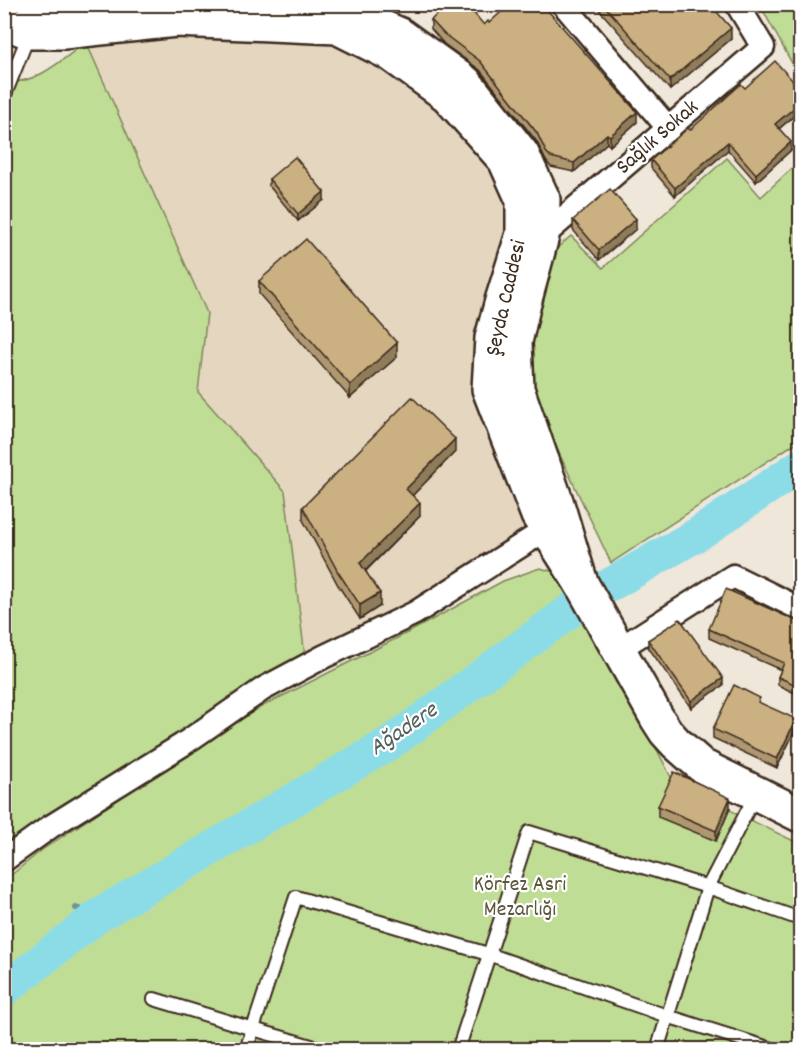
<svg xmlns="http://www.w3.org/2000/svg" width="805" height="1054" font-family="Dekko,sans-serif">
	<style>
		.built { fill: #e4d6bf }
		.green { fill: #c0dd95; stroke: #7e845a; stroke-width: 1.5 }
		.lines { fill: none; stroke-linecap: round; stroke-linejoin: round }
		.stream { stroke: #6c9597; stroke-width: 6 }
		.river { stroke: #8cdce8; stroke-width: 34 }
		.lane-casing { stroke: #3b2a1e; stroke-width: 16 }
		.street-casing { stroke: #3b2a1e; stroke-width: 27 }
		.secondary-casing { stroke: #3b2a1e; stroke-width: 38 }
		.lane { stroke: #fff; stroke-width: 12 }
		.street { stroke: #fff; stroke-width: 22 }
		.secondary { stroke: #fff; stroke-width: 33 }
		.wall { fill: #af976f; stroke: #3b2a1e; stroke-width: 1.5 }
		.shaded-wall { fill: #8e7b5a; stroke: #3b2a1e; stroke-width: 1.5 }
		.building { fill: #cbb081; stroke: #3b2a1e; stroke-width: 1.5 }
		.labels { text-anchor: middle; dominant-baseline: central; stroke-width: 4.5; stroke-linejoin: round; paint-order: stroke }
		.street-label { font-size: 22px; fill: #3b2a1e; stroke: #fff }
		.park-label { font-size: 22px; fill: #5c573c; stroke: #fff }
		.water-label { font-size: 24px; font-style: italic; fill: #535f5b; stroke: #fff }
	</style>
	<rect width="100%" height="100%" fill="#efe7d9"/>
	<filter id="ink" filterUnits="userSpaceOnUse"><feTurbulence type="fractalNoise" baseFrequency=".0167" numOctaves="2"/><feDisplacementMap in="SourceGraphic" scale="12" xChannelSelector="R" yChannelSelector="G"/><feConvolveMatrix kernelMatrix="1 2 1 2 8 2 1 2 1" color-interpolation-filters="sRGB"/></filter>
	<g filter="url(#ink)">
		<polygon class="built" points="174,32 333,37 442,104 502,172 514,203 534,525 435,590 305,657 285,491 198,392 207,313 86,42"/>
		<g class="green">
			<polygon points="760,5 800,5 800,77 798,74"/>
			<path d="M 86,42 L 207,313 L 198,392 L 285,491 L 305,657 L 246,691 L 5,843 L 5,82 C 36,85 62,60 86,42 Z"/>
			<polygon points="727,158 761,197 800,161 800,440 611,563 524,379 543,260 571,236 603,268"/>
			<polygon points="540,568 568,576 674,783 800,844 800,1049 5,1050 5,880 42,850 194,749 259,708 413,630 503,581"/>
		</g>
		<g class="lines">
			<polyline class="stream" points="76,908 99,915"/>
			<polyline class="river" points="4,990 99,915 393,741 589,597 698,534 800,466"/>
			<defs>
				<g id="lane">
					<polyline points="4,97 29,34"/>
					<polyline points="154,999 253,1029 325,1050"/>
					<polyline points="246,1050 296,897 488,954 667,1016 775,1050"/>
					<polyline points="458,1050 529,832 708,887 800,919"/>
					<polyline points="657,1050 708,887 756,794"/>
				</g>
				<g id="street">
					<polyline points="563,4 669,129"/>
					<polyline points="537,241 763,47 737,4"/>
					<polyline points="619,649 733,576 800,609"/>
					<polyline points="4,860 50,827 182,745 263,689 323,657 415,613 547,529 552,516"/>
				</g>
				<g id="secondary">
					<path d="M 34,4 C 58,13 71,9 95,4"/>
					<polyline points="4,22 30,32 63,32 176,20 337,27 389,53 448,96 505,160 523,200 523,234 502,301 492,338 489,389 538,515 581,583 557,504 517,389 515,342 523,307 542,236 543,199 522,154 465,82 400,35 340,9 289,4"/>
					<polyline points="581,583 657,718 666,732 676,743 702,766 800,815"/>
				</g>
			</defs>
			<use href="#lane" class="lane-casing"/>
			<use href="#street" class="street-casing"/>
			<use href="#secondary" class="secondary-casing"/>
			<use href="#lane" class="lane"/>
			<use href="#street" class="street"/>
			<use href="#secondary" class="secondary"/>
		</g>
		<g class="wall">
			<polygon points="594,4 710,4 731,39 670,90"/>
			<polygon points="431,20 484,25 489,23 637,122 610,146 607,143 574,172 551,167 546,161 537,142 480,70 444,44 431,29"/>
			<polygon points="745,88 801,90 801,110 779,129 791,150 756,182 728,150 675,196 651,168 651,160"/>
			<polygon points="269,179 324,200 298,221 269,186"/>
			<polygon points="573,220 636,229 599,260 573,230"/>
			<polygon points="259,281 397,357 350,398 259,294"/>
			<polygon points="455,452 412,496 420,516 366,571 380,606 360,619 338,585 303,520 303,507"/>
			<polygon points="801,623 801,696 778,685 778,677 781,670 709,638 709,629"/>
			<polygon points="648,640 723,685 691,708 648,647"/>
			<polygon points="760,703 796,728 777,768 713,738 713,729"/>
			<polygon points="658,806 730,808 716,841 658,817"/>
		</g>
		<g class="shaded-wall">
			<polygon points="731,28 731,39 670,90 670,80"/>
			<polygon points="801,102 801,110 775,132 775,124"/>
			<polygon points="637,112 637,122 610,146 610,136"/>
			<polygon points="607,134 607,143 574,172 574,163"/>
			<polygon points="728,142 728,150 675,196 675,188"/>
			<polygon points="791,142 791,150 756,182 756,174"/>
			<polygon points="324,192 324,200 298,221 298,214"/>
			<polygon points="636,219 636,229 599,260 599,250"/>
			<polygon points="397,343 397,357 350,398 350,385"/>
			<polygon points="455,439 455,452 406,502 406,489"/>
			<polygon points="420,503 420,516 360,576 360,563"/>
			<polygon points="380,593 380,606 360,619 360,605"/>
			<polygon points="723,678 723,685 691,708 691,701"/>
			<polygon points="796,719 796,728 777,768 777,759"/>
			<polygon points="730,798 730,808 716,841 716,831"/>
		</g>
		<g class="building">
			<polygon points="448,4 466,4 484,25 488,21 489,23 510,4 542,4 637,112 610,136 607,134 574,163 551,157 546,152 537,133 480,61 444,34 431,20"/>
			<polygon points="603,4 710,4 731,28 670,80"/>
			<polygon points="775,61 801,90 801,102 775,124 791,142 756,174 728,142 675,188 651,160 688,128 690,130 741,84 745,88"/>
			<polygon points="295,157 324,192 298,214 269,179"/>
			<polygon points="610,189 636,219 599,250 573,220"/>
			<polygon points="306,239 397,343 350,385 259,281"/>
			<polygon points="412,397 455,439 406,489 420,503 360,563 380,593 360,605 338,572 303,507"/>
			<polygon points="726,589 801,623 801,687 778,677 784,663 709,629"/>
			<polygon points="680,619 723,678 691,701 648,640"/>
			<polygon points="734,685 760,698 758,702 796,719 777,759 713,729"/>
			<polygon points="674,772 730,798 716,831 658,806"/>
		</g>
	</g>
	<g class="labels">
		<g class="street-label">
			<text transform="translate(658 138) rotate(-41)">Sağlık Sokak</text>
			<text transform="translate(507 298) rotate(-77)">Şeyda Caddesi</text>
		</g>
		<g class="park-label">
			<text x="520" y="885">Körfez Asri<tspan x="520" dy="25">Mezarlığı</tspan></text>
		</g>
		<g class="water-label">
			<text transform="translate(404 730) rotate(-34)">Ağadere</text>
		</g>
	</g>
	<rect width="805" height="1054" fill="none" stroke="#fff" stroke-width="24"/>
	<rect x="12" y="12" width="781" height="1030" fill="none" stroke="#3b2a1e" stroke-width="2" filter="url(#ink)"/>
</svg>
